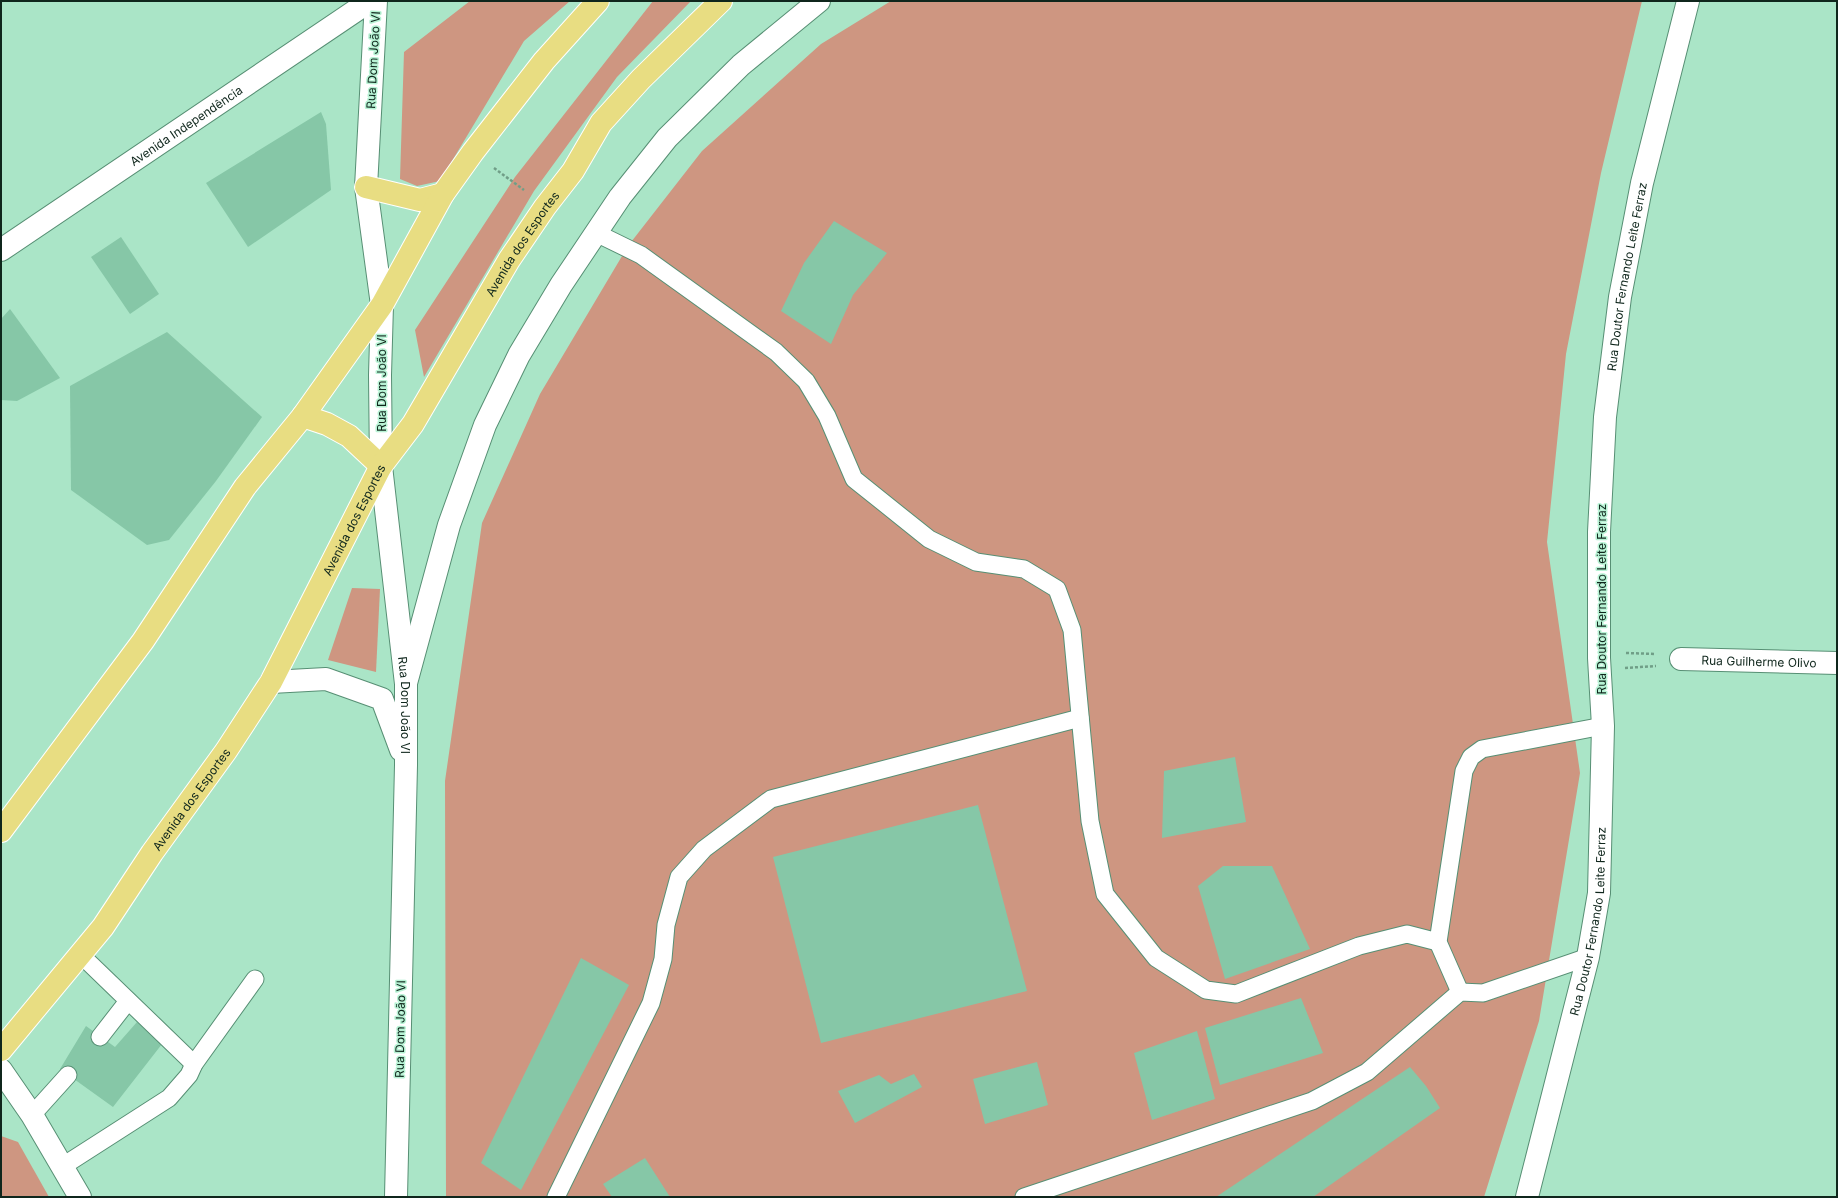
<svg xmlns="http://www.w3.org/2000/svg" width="1838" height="1198" font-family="Inter,sans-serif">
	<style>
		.green { fill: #ce9681 }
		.building { fill: #86c7a7 }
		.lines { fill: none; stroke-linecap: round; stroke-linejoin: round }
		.service-casing { stroke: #578f74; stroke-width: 19 }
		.minor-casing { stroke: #578f74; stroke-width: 24 }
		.tertiary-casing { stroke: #578f74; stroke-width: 24 }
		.secondary-casing { stroke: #578f74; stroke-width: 24 }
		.primary-casing { stroke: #fff; stroke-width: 24 }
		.path { stroke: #709e87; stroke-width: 2.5; stroke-dasharray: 3 2; stroke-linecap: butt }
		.service { stroke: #fff; stroke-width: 17 }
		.minor { stroke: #fff; stroke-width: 22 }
		.tertiary { stroke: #fff; stroke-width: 22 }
		.secondary { stroke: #fff; stroke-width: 22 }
		.primary { stroke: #e8dd82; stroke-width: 22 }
		.labels { text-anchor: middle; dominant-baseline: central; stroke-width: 3; stroke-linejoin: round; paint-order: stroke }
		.street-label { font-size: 12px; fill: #0f261c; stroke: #b7f2d4 }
	</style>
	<rect width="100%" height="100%" fill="#aae5c7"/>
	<g class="green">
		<polygon points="470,1 570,1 524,41 440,181 417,186 400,179 404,52"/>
		<polygon points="653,1 691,1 617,77 534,191 424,377 415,330 515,177"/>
		<polygon points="891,1 1642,1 1601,173 1566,354 1547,542 1580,773 1539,1021 1484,1197 446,1197 445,781 482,523 540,394 628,246 702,151 821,44"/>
		<polygon points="352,588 380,589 376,672 328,660"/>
		<polygon points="1,1136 18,1142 49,1197 1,1197"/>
	</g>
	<g class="building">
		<polygon points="321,112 326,124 331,190 248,247 206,183"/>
		<polygon points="834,221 887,253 853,295 831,344 781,311 804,263"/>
		<polygon points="121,237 159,294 130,314 91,257"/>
		<polygon points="10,309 60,378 17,401 1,400 1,319"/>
		<polygon points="167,332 262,417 216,481 169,540 147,545 71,490 70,386"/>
		<polygon points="1235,757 1246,822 1162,838 1164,771"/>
		<polygon points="978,805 1027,991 821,1043 773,857"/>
		<polygon points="1223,866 1272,866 1310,949 1225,979 1198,886"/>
		<polygon points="581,958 629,985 521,1190 481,1163"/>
		<polygon points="1301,998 1323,1053 1220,1085 1205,1028"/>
		<polygon points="137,1022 162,1044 113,1107 60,1069 86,1026 115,1047"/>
		<polygon points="1197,1031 1215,1099 1152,1120 1134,1053"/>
		<polygon points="1037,1062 1048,1105 985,1124 973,1079"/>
		<polygon points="1410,1067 1426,1086 1440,1108 1313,1197 1216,1197"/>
		<polygon points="914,1074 922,1087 855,1123 838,1091 879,1075 891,1084"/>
		<polygon points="645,1158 670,1197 612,1197 603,1184"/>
	</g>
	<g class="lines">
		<defs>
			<g id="service">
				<polyline points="596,233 641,255 776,352 806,381 827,416 854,479 929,539 976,562 1024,569 1057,589 1072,630 1090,821 1105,894 1156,958 1206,990 1236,994 1359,946 1407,934 1438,942"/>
				<polyline points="80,954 194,1064"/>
				<polyline points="1460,992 1438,942 1464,771 1471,757 1482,749 1603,726"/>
				<polyline points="100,1037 128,1001"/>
				<polyline points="32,1115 68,1075"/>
				<polyline points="63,1166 169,1098 189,1075 194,1064 255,979"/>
				<polyline points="556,1197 651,1003 663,959 666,925 679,877 704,849 771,799 1080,718"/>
				<polyline points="1024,1197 1312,1101 1367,1072 1460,992 1483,993 1588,957"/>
			</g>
			<g id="minor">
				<path id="s1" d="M 1681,659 L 1837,663"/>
				<polyline points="406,683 449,525 485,425 519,355 561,285 620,197 667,138 741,65 819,1"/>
				<path id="s2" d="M 1527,1197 L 1588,957 L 1599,893 L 1603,726 L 1599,658 L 1599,532 L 1605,417 L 1620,297 L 1642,183 L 1688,1"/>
			</g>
			<g id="tertiary">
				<path id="s3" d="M 376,1 L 366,187 L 382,305 L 380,375 L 381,466 L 406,684 L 406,765 L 396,1197"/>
				<path id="s4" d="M 1,250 L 370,1"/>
				<polyline points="271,682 326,679 382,699 401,750"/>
			</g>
			<polyline id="secondary" points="1,1070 32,1115 80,1197"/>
			<g id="primary">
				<polyline points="366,187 420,200 443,194"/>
				<polyline points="303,416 327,424 349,436 381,466"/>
				<polyline points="1,831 143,641 245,487 303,416 382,305 443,194 473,152 544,61 598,1"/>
				<path id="s5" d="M 1,1050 L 103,927 L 152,853 L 226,751 L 271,682 L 381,466 L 413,424 L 509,260 L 545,207 L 573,171 L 601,123 L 641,79 L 721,1"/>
			</g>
		</defs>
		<use href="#service" class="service-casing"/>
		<use href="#minor" class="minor-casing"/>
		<use href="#tertiary" class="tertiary-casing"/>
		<use href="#secondary" class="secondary-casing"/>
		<use href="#primary" class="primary-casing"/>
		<g class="path">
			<polyline points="494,168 524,190"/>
			<polyline points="1626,653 1655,654"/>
			<polyline points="1625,668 1656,666"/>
		</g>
		<use href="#service" class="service"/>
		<use href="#minor" class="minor"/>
		<use href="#tertiary" class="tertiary"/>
		<use href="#secondary" class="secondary"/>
		<use href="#primary" class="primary"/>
	</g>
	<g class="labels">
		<g class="street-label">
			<text transform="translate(373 60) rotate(-87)">Rua Dom João VI</text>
			<text stroke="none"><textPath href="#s4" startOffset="223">Avenida Independência</textPath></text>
			<text stroke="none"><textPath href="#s5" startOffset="963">Avenida dos Esportes</textPath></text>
			<text stroke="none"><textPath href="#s2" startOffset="931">Rua Doutor Fernando Leite Ferraz</textPath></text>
			<text transform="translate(381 383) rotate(-90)">Rua Dom João VI</text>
			<text stroke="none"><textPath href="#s5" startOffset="639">Avenida dos Esportes</textPath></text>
			<text transform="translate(1601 599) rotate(-90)">Rua Doutor Fernando Leite Ferraz</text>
			<text stroke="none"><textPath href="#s1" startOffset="78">Rua Guilherme Olivo</textPath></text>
			<text stroke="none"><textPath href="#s3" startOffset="707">Rua Dom João VI</textPath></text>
			<text stroke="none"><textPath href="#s5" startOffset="315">Avenida dos Esportes</textPath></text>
			<text stroke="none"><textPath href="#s2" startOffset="283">Rua Doutor Fernando Leite Ferraz</textPath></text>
			<text transform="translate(400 1029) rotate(-89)">Rua Dom João VI</text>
		</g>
	</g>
	<rect width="1838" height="1198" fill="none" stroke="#0f261c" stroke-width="4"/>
</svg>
